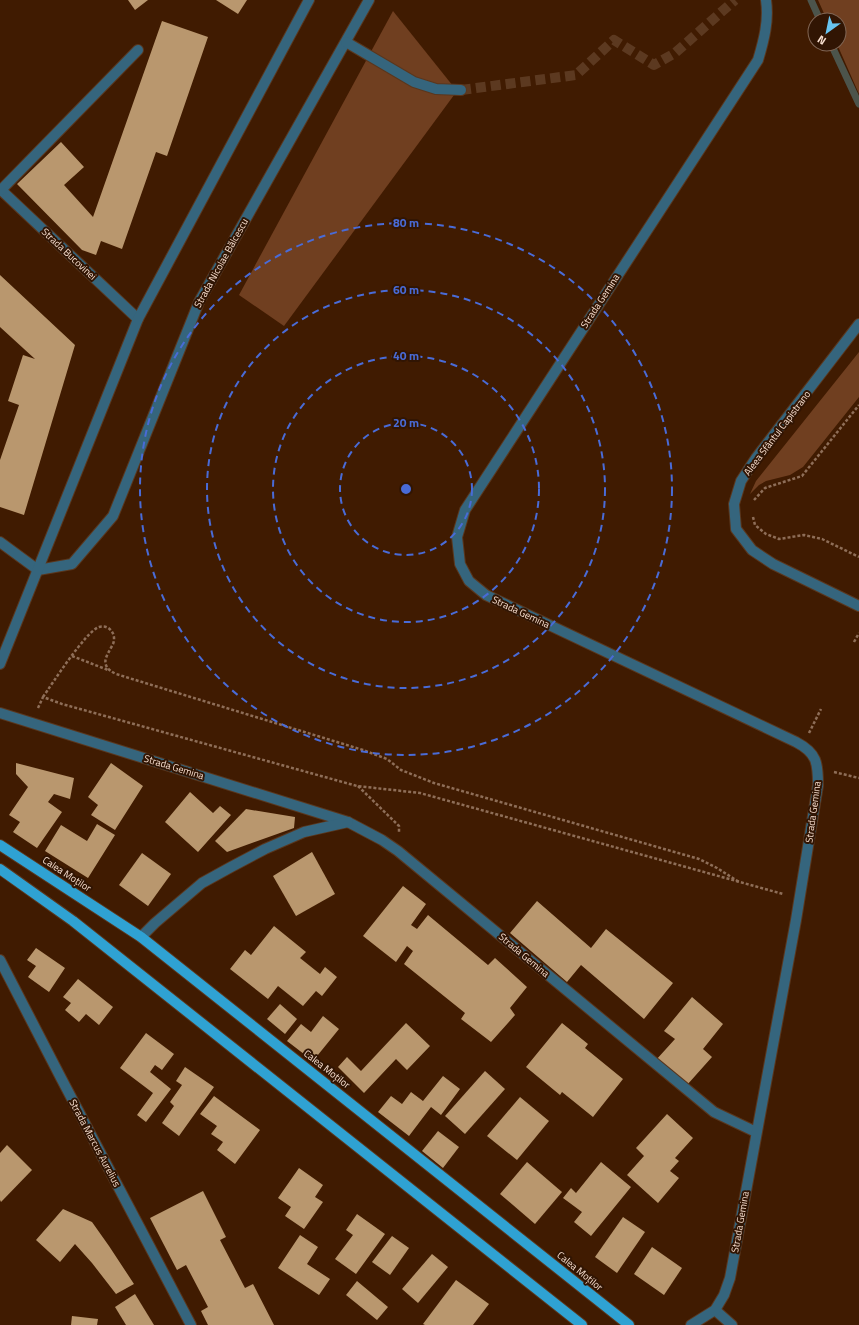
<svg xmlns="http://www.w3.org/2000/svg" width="859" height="1325" font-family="'Titillium Web',sans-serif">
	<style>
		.green { fill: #703f20 }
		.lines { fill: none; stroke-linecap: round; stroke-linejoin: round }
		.stream { stroke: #4c544b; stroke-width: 7 }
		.building { fill: #b9976e }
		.pedestrian-tunnel { stroke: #5c3920; stroke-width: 10; stroke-dasharray: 10 5; stroke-linecap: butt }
		.service-casing { stroke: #5a371e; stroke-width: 12 }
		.pedestrian-casing { stroke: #5a371e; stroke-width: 12 }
		.minor-casing { stroke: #5a371e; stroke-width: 12 }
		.tertiary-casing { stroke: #5a371e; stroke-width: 12 }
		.primary-casing { stroke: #5a371e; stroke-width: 12 }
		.path { stroke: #8e6e58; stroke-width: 2.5; stroke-dasharray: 3 2; stroke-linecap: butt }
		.service { stroke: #35657d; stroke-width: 10 }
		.pedestrian { stroke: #35657d; stroke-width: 10 }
		.minor { stroke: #35657d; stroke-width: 10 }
		.tertiary { stroke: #35657d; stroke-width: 10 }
		.primary { stroke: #2fa2d3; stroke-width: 10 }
		.ring { fill: none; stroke: #496bd7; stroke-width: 2; stroke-dasharray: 7 5 }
		.labels { text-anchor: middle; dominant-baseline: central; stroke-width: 4; stroke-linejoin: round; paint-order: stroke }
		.street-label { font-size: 10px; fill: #f9e0d1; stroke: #311503 }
		.centre { fill: #496bd7; stroke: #311503; stroke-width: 2 }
		.ring-label { font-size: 12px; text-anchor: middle; font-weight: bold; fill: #496bd7; stroke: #311503; stroke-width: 4; stroke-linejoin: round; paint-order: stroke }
	</style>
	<rect width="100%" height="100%" fill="#401b01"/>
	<g class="green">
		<polygon points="818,0 859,0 859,94 837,44 839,44 839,20 827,20"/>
		<polygon points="393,11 457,91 284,326 239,295"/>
		<polygon points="859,352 859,397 803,467 790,475 766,481 759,485 750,494 756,481"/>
	</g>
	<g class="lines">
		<g class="stream">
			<polyline points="811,0 820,20"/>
			<polyline points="831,44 859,104"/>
		</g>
	</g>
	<g class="building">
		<polygon points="128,0 148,0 135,10"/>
		<polygon points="216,0 247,0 238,14"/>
		<polygon points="162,21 208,37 167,156 156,152 122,249 101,241 96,255 82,250 17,184 61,142 84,167 64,185 93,217"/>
		<polygon points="0,275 75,345 24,515 0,507 0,460 19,405 8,401 23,355 35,359 0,327"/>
		<polygon points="16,763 74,778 70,799 54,794 48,802 62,812 37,848 13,832 20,822 9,815 28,787 16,774"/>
		<polygon points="111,763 143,786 115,830 91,815 98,805 88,797"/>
		<polygon points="190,792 213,813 220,806 231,815 198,852 165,822"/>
		<polygon points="246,809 295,817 294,828 227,852 215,841"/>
		<polygon points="97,824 115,835 88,878 45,851 61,825 87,841"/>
		<polygon points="312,852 335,894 296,916 273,876"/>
		<polygon points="142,853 171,874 148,906 119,885"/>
		<polygon points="403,886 426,904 411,925 417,929 428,915 488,965 495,958 527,987 510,1008 515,1015 491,1042 461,1019 465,1013 404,964 413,951 407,946 396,962 363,936"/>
		<polygon points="537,901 591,948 606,929 673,983 644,1019 581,965 567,982 510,933"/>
		<polygon points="274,926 306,952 300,958 320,974 325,967 337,977 322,996 316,991 303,1006 278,986 268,999 230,969 245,950 251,955"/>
		<polygon points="36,948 65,968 49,992 28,977 36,966 27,960"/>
		<polygon points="78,979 113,1007 99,1025 86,1014 79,1022 65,1010 71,1003 63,997"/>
		<polygon points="692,997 723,1024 703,1049 712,1057 687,1085 656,1060 675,1039 664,1031"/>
		<polygon points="280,1004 297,1019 285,1034 267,1019"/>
		<polygon points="323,1016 339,1029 313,1061 287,1041 301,1024 311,1032"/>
		<polygon points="406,1023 430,1046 407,1070 396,1059 364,1093 338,1067 347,1057 361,1071"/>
		<polygon points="562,1023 588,1044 585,1048 623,1079 593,1117 562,1092 560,1095 526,1067"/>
		<polygon points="146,1033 174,1054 162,1070 155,1065 150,1072 171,1089 146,1122 137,1115 153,1093 120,1068"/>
		<polygon points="185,1067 214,1087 179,1136 162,1123 174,1106 170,1102 182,1085 176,1081"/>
		<polygon points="485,1071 505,1089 465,1134 445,1116"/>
		<polygon points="443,1076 460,1089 441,1115 431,1107 409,1136 378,1112 391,1096 402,1104 411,1092 423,1101"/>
		<polygon points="214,1096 260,1130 235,1164 217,1150 223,1142 211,1134 217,1126 200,1114"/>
		<polygon points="520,1097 549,1121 517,1160 487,1136"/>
		<polygon points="667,1114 693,1138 675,1158 679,1161 670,1171 679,1178 658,1203 627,1175 644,1156 636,1148"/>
		<polygon points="438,1131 459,1147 443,1168 422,1151"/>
		<polygon points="7,1145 32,1170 1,1202 0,1200 0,1153"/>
		<polygon points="527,1162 562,1192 535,1224 500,1194"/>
		<polygon points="601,1162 631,1187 591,1236 574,1222 582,1212 563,1198 571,1188 576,1193"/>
		<polygon points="299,1168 323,1185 315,1197 323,1202 304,1229 285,1216 291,1207 278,1198"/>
		<polygon points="203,1191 226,1237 220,1240 245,1288 253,1284 274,1325 208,1325 201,1311 208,1307 186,1265 177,1270 150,1218"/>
		<polygon points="63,1209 92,1222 109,1246 134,1284 116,1294 92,1263 75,1244 60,1262 36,1240"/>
		<polygon points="357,1214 385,1234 356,1274 335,1259 353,1235 346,1230"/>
		<polygon points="623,1217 645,1232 617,1273 595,1257"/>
		<polygon points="300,1235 318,1247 307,1264 330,1279 319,1295 278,1268"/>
		<polygon points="392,1236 409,1248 390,1275 372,1262"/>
		<polygon points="652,1247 682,1268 664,1295 634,1274"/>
		<polygon points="432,1254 448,1267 418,1303 402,1289"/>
		<polygon points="456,1280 489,1304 473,1325 425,1325 423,1324"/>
		<polygon points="357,1281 388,1307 377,1320 346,1295"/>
		<polygon points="135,1294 154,1325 126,1325 115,1307"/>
		<polygon points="72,1316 98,1319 97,1325 71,1325"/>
	</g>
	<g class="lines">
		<polyline class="pedestrian-tunnel" points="461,90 576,75 614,40 654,65 675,53 735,0"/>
		<defs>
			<g id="service">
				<polyline points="859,324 756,458 741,481 734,504 736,529 752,550 773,564 859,606"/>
				<polyline points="38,570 72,564 113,516 199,302 369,0"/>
			</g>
			<polyline id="pedestrian" points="346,42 414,82 436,89 461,90"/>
			<g id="minor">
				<polyline points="0,189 138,319"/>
				<polyline points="1,190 138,50"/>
				<polyline points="0,542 38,570"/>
				<polyline points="0,713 348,822 382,840 398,851 714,1112 756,1132"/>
				<polyline points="141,937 155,923 202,883 231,867 265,849 304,832 348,822"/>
				<polyline points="0,960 61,1078 191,1325"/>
				<polyline points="715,1310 732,1325"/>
				<path d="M 691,1325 L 715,1310 L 724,1295 L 730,1278 L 796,920 L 818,785 C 818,763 817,753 796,742 L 486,595 L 469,581 L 460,564 L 457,537 L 465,510 L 758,60 C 764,40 769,21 766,0"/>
			</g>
			<polyline id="tertiary" points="0,664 138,319 309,0"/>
			<g id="primary">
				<polyline points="0,845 141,937 629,1325"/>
				<polyline points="0,869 73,921 582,1325"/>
			</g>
		</defs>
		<use href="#service" class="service-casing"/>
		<use href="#pedestrian" class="pedestrian-casing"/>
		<use href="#minor" class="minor-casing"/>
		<use href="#tertiary" class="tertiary-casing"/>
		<use href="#primary" class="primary-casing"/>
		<g class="path">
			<polyline points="754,500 765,488 802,476 859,405"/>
			<polyline points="753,517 755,525 766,534 779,539 804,535 822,539 859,557"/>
			<polyline points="854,642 859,633"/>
			<polyline points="72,656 108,670"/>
			<path d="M 43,697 C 52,684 86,631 99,627 C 109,624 117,634 113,644 C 107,656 98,665 116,674 L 363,750 L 387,759 L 401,770 L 434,783 L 699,859 L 717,868 L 739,882"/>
			<polyline points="38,708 43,697 62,704 357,786 420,793 783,894"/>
			<polyline points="809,733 821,709"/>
			<polyline points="834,772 859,778"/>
			<polyline points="358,786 399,826 399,832"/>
		</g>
		<use href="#service" class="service"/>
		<use href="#pedestrian" class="pedestrian"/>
		<use href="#minor" class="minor"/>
		<use href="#tertiary" class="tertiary"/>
		<use href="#primary" class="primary"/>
	</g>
	<g class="ring">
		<circle cx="406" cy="489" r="66"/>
		<circle cx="406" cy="489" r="133"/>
		<circle cx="406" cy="489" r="199"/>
		<circle cx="406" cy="489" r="266"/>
	</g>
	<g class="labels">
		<g class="street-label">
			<text transform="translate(69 254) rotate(43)">Strada Bucovinei</text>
			<text transform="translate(221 263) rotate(-61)">Strada Nicolae Bălcescu</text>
			<text transform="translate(600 301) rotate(-57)">Strada Gemina</text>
			<text transform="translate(777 433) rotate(-53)">Aleea Sfântul Capistrano</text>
			<text transform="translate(521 612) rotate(25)">Strada Gemina</text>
			<text transform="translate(174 767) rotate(17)">Strada Gemina</text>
			<text transform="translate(813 812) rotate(-82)">Strada Gemina</text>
			<text transform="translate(67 874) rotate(33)">Calea Moților</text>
			<text transform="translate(524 955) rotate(40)">Strada Gemina</text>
			<text transform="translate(327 1069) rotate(38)">Calea Moților</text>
			<text transform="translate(95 1143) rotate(62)">Strada Marcus Aurelius</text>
			<text transform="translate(740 1222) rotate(-80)">Strada Gemina</text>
			<text transform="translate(580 1271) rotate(39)">Calea Moților</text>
		</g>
	</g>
	<circle cx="406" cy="489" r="6" class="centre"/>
	<g class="ring-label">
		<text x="406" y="227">80 m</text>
		<text x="406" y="294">60 m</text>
		<text x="406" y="360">40 m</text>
		<text x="406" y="427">20 m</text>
	</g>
	<g transform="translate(827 32) rotate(213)"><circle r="19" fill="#311503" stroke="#816655"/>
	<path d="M0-3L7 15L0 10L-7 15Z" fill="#68c4f0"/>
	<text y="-6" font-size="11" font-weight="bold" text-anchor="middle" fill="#f9e0d1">N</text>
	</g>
</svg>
